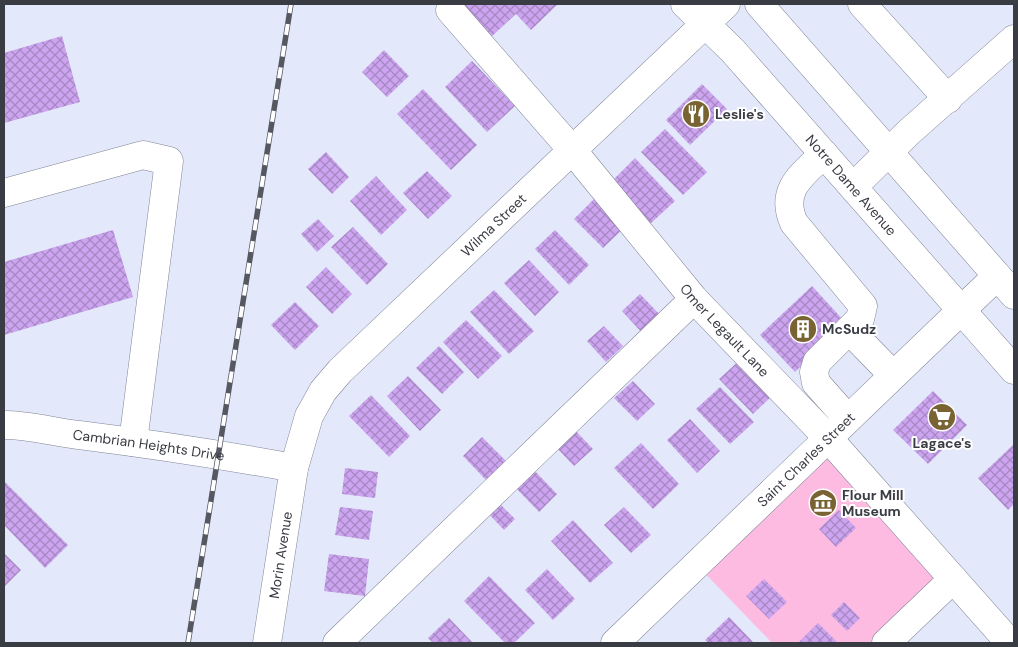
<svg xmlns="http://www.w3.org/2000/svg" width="1018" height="647" font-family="'DM Sans',sans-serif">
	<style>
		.green { fill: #fdbbe2 }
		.building { fill: url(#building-cross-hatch) }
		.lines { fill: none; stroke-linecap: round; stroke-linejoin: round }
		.minor-casing { stroke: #818596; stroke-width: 29 }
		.major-casing { stroke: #818596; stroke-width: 29 }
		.minor { stroke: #fff; stroke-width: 28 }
		.major { stroke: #fff; stroke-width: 28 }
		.rail-casing { stroke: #555761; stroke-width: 5.5 }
		.rail { stroke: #fff; stroke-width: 4; stroke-dasharray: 11; stroke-linecap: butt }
		.labels { text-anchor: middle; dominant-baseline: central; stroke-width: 4; stroke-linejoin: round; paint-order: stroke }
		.poi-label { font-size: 14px; font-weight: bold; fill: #3a3c44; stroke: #fff; text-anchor: start }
		.street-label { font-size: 14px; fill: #3a3c44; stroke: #fff }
	</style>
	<defs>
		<pattern id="building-cross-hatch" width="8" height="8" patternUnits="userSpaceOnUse" patternTransform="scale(1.25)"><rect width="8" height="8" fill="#cca4ef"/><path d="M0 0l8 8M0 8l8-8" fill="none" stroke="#a787c3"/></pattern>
	</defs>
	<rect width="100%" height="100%" fill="#e3e8fb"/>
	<polygon class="green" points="828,441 951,579 884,643 772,643 697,565"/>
	<g class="building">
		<polygon points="459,4 558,4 531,30 516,14 491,37"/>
		<polygon points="62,36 80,102 4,123 4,53"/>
		<polygon points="384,50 409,76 387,97 362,72"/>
		<polygon points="472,61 515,106 487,132 445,87"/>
		<polygon points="702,84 727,109 690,145 666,120"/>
		<polygon points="423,89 477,145 451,170 397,114"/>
		<polygon points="665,129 707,172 683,195 641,152"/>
		<polygon points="326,152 349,177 332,194 308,169"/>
		<polygon points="635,158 675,201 650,224 611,182"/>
		<polygon points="427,171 452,196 428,219 403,193"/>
		<polygon points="376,176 407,210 381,235 350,201"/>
		<polygon points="595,198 625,227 603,248 574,219"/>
		<polygon points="318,219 334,236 317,252 301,234"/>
		<polygon points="353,227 388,264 367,285 331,247"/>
		<polygon points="113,230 133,297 4,335 4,262"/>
		<polygon points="555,230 589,265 569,285 535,249"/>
		<polygon points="529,260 559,292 535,316 504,283"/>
		<polygon points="326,267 352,294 332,314 306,287"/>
		<polygon points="812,286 846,323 795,372 760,335"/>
		<polygon points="494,290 534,331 509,354 470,312"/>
		<polygon points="640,294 664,319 645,336 622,311"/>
		<polygon points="295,302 319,326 295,350 271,325"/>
		<polygon points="466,320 502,356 478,379 443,342"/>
		<polygon points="604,326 623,346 606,362 587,341"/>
		<polygon points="439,346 464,372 442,394 416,368"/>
		<polygon points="741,359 774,394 753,414 719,379"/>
		<polygon points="408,376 441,410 420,431 387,396"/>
		<polygon points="633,381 655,404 637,421 614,398"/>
		<polygon points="720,387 754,422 730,444 696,409"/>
		<polygon points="933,391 967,425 928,464 893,430"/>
		<polygon points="371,395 410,436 389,457 349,416"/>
		<polygon points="690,419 720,451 697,473 667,440"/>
		<polygon points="574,429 593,449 574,466 556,447"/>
		<polygon points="482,437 506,461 486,480 463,456"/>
		<polygon points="641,443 679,484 653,509 614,468"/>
		<polygon points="1014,444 1014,504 1008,510 978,478"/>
		<polygon points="345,468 378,472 375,498 342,494"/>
		<polygon points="532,468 557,494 539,512 514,486"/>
		<polygon points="4,481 68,545 45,568 4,525"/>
		<polygon points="497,501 515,519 504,530 486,511"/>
		<polygon points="340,507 373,511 369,540 335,535"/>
		<polygon points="624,507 651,535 631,553 604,525"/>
		<polygon points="839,510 856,528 836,547 819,529"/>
		<polygon points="573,520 613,563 590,583 551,541"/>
		<polygon points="4,553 21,570 4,587"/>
		<polygon points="329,554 369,559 365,596 324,591"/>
		<polygon points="547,569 575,599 553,620 525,590"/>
		<polygon points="489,576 535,623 514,643 505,643 464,601"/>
		<polygon points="764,579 787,602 769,619 746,596"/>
		<polygon points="844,602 860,618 847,631 831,615"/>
		<polygon points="729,617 754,643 708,643 705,640"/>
		<polygon points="449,618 473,643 433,643 428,638"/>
		<polygon points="818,623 838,643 798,643"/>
	</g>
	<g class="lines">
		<defs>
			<g id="minor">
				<polyline points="862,4 948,99"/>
				<path id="s1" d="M 450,10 L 573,151 L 694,299 L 828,438 L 1010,643"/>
				<path d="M 824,154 C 802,175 779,190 794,223 L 863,306 L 860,319 L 817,362 L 814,372 L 816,383 L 848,419"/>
				<polyline points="853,187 909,132 1014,39"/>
				<polyline points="4,193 143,155 169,161 133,442"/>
				<polyline points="849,330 893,375"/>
				<path id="s2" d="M 4,425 C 29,425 54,432 79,435 C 151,444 223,455 294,468"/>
				<path id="s3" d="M 267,643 L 294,468 L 309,416 L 323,391 L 340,371 L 726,4"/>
				<polyline points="337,643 694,299"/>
				<path id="s4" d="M 615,643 L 997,276"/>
				<polyline points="886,643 953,579"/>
			</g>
			<g id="major">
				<path id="s5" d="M 685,4 L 733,51 L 1014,370"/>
				<polyline points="759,4 1014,295"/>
			</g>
		</defs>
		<use href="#minor" class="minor-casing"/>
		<use href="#major" class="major-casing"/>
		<use href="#minor" class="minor"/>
		<use href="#major" class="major"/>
		<defs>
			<polyline id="rail" points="188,643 291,4"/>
		</defs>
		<use href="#rail" class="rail-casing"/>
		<use href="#rail" class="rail"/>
	</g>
	<defs>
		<symbol id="restaurant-disc" viewBox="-11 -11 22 22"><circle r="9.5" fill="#796333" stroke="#fff"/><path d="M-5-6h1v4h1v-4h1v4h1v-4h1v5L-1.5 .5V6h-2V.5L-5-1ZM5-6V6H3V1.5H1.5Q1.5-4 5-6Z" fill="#fff"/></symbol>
		<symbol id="building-disc" viewBox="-11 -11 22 22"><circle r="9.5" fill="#796333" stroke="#fff"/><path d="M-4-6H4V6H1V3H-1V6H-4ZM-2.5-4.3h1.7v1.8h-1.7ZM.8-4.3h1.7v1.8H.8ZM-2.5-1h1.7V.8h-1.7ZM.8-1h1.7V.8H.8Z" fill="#fff"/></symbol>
		<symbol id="supermarket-disc" viewBox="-11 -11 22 22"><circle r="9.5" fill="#796333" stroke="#fff"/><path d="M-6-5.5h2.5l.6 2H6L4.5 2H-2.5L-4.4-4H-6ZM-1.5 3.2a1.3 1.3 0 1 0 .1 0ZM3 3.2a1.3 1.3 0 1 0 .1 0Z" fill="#fff"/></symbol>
		<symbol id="museum-disc" viewBox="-11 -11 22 22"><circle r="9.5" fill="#796333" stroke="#fff"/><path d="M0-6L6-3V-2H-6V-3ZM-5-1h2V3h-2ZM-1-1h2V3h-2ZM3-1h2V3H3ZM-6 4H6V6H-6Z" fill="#fff"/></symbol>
	</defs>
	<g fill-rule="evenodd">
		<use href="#restaurant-disc" x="680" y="98" width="32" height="32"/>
		<use href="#building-disc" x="787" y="313" width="32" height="32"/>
		<use href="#supermarket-disc" x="926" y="401" width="32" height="32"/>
		<use href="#museum-disc" x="807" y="487" width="32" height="32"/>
	</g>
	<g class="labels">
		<g class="poi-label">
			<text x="715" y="114">Leslie's</text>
			<text x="822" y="329">McSudz</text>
			<text x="942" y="443" text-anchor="middle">Lagace's</text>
			<text x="842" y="495">Flour Mill<tspan x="842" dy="16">Museum</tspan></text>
		</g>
		<g class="street-label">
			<text stroke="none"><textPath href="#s5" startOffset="246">Notre Dame Avenue</textPath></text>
			<text stroke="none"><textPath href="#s3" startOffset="498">Wilma Street</textPath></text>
			<text stroke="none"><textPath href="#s1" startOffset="422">Omer Legault Lane</textPath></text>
			<text stroke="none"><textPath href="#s2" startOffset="146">Cambrian Heights Drive</textPath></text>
			<text stroke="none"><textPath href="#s4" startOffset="265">Saint Charles Street</textPath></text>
			<text stroke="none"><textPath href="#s3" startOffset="89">Morin Avenue</textPath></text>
		</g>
	</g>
	<rect width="1018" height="647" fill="none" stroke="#3a3c44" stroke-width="10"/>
</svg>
